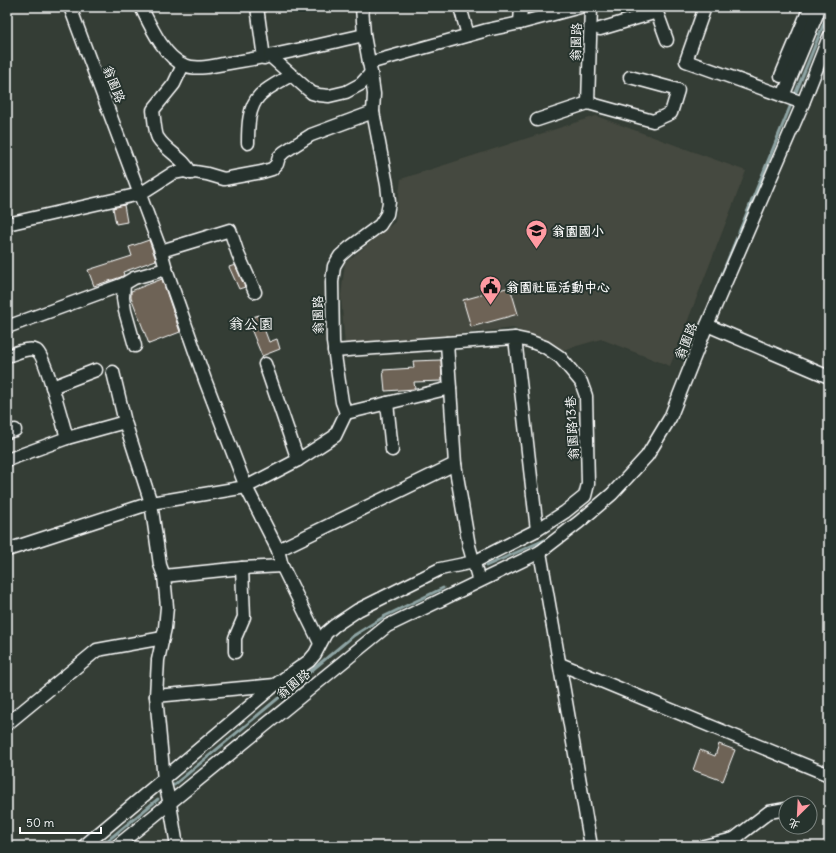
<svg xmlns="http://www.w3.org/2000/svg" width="836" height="853" font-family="Delius,'LXGW WenKai TC',sans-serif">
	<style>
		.built { fill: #45493f }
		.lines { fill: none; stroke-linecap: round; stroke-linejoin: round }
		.stream { stroke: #8fa5a5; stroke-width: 3 }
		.building { fill: #6e6457; stroke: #fff }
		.minor-casing { stroke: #fff; stroke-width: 15 }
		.minor { stroke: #26332d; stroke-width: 12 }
		.labels { text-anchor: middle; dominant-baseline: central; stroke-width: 4; stroke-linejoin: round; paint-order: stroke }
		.street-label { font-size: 13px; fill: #fff; stroke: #26332d }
		.poi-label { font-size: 13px; font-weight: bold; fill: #fff; stroke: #26332d; text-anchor: start }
		.quarter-label { font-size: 15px; fill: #fff; stroke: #26332d }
	</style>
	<rect width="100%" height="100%" fill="#343d35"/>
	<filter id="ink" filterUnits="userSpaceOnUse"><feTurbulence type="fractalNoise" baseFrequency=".025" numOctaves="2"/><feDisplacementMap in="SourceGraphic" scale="8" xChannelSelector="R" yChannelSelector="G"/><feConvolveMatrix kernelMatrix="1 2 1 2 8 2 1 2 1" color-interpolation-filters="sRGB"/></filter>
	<g filter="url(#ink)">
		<polygon class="built" points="596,116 746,171 670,366 601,339 563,350 513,328 345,346 341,296 345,263 395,222 401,179"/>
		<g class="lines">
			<g class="stream">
				<polyline points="794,97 829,11"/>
				<polyline points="718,284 792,102"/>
				<polyline points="486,566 549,538"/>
				<polyline points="174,785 353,636 385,616 443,588"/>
				<polyline points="101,846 158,799"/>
			</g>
		</g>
		<g class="building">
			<polygon points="124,205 127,222 116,224 113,208"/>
			<polygon points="149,240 156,260 123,272 124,275 121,277 94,286 88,270 132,256 129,247"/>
			<polygon points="235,265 245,287 239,289 229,267"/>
			<polygon points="162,279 180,332 149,344 131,297 131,291"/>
			<polygon points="510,287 518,314 471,327 463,300"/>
			<polygon points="259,315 269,342 277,339 280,349 262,356 247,319"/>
			<polygon points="441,360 442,381 414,382 415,389 385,391 383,370 414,368 413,361"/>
			<polygon points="719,744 735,750 723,781 693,770 700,750 715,756"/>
		</g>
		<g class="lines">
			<defs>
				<g id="minor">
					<polyline points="70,7 161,251 166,269 205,380 246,487 278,550 282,566 320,643"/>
					<path d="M 141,7 C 150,25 164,57 184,65 C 198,71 215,65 229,63 C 275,56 319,45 364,35"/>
					<polyline points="257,7 264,58"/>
					<polyline points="460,7 468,35"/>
					<polyline points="655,7 667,40"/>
					<polyline points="705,7 686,61 803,103"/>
					<polyline points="520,23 580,7"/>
					<polyline points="600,29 657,12"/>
					<polyline points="270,56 305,87 312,93 319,95 329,96 346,92 361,84 371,73"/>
					<polyline points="369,63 487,30 520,23 521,7"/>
					<path d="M 183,65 L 174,84 L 153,110 C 154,117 155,134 158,138 C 167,152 184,158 191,173"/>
					<polyline points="781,76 810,7"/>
					<polyline points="783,96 820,7"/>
					<polyline points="588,103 591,7"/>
					<polyline points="537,120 588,103 653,121 671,113 678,90 630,77"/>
					<path d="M 248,143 C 248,127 248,107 260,95 C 268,87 281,81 291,75"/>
					<polyline points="7,224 140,194 173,173 184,171 191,173 195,172 207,174 224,179 262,172 272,169 277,164 279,157 284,152 311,135 373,112"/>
					<polyline points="161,251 230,230 238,254 255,292"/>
					<polyline points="707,325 829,377"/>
					<polyline points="7,327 124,284"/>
					<polyline points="515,338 537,530"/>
					<polyline points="447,343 455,464 469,546 479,581"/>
					<polyline points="135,346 125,311 123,298 124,284 134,278 166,269"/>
					<path d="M 7,356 C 14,354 30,346 37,351 C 45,356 63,424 67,438"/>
					<polyline points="265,364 298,460"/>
					<polyline points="113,372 125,422 151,503 160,565 164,576 167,607 165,628 158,660 156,696 164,780 170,804 177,846"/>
					<polyline points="52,387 96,370"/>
					<polyline points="387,403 392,450"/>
					<polyline points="346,413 450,388"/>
					<polyline points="7,432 15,430"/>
					<polyline points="7,460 67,438 125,422"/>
					<polyline points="7,550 151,503 246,487 298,460 335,436 346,413 342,402 333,342 332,282 334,266 340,256 349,248 380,225 387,214 389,202 387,185 373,112 374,94 371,73 364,35 362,7"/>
					<polyline points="278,550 455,464"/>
					<polyline points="540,552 591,846"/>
					<polyline points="164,576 242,568 282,566"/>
					<polyline points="235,652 235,638 244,617 242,568"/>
					<polyline points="560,664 829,775"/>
					<polyline points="156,696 275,685"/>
					<polyline points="7,724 97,650 163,638"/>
					<polyline points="734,839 769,812 786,809"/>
					<polyline points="84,846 275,685 309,661 315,654 326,633 334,626 358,610 440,569 474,562 537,530 565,512 585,496 588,484 586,396 581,382 560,357 545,347 529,341 515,338 334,351"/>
					<polyline points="117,846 387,626 540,552 579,522 612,494 647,456 670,418 707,325 803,103 829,37"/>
					<polyline points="704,846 734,839 738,846"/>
				</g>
			</defs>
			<use href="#minor" class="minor-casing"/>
			<use href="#minor" class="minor"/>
		</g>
	</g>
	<defs>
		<symbol id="school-pin" viewBox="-11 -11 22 30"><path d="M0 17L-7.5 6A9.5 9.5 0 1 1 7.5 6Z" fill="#ff9aa2" stroke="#26332d"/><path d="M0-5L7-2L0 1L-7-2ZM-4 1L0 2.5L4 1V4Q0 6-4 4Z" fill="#111"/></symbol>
		<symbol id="civic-pin" viewBox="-11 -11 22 30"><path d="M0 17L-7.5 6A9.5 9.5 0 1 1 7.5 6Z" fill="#ff9aa2" stroke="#26332d"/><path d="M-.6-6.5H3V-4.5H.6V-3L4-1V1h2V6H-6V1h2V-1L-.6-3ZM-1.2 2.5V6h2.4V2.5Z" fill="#111"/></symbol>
	</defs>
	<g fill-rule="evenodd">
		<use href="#school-pin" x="524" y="218" width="25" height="34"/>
		<use href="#civic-pin" x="478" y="274" width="25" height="34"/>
	</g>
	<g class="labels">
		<g class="street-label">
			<text transform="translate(576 42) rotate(-88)">翁園路</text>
			<text transform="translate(114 84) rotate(69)">翁園路</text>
			<text transform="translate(318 315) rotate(-91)">翁園路</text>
			<text transform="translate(686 341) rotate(-68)">翁園路</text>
			<text transform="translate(572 428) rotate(-93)">翁園路13巷</text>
			<text transform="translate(293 684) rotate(-39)">翁園路</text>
		</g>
		<g class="poi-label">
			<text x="552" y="231">翁園國小</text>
			<text x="506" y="287">翁園社區活動中心</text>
		</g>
		<g class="quarter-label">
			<text x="251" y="323">翁公園</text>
		</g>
	</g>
	<rect width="836" height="853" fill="none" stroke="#26332d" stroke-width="24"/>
	<rect x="12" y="12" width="812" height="829" fill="none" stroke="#fff" stroke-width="1.5" filter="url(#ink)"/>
	<g transform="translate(798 815) rotate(204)"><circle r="19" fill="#26332d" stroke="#7d8581"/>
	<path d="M0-3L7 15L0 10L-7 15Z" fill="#ff9aa2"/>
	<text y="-6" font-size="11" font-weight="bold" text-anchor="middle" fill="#ffffff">北</text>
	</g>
	<path d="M20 827v6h81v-6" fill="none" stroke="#ffffff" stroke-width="2"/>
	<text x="26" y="827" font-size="12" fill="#ffffff" stroke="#26332d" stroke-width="3" paint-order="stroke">50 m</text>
</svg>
